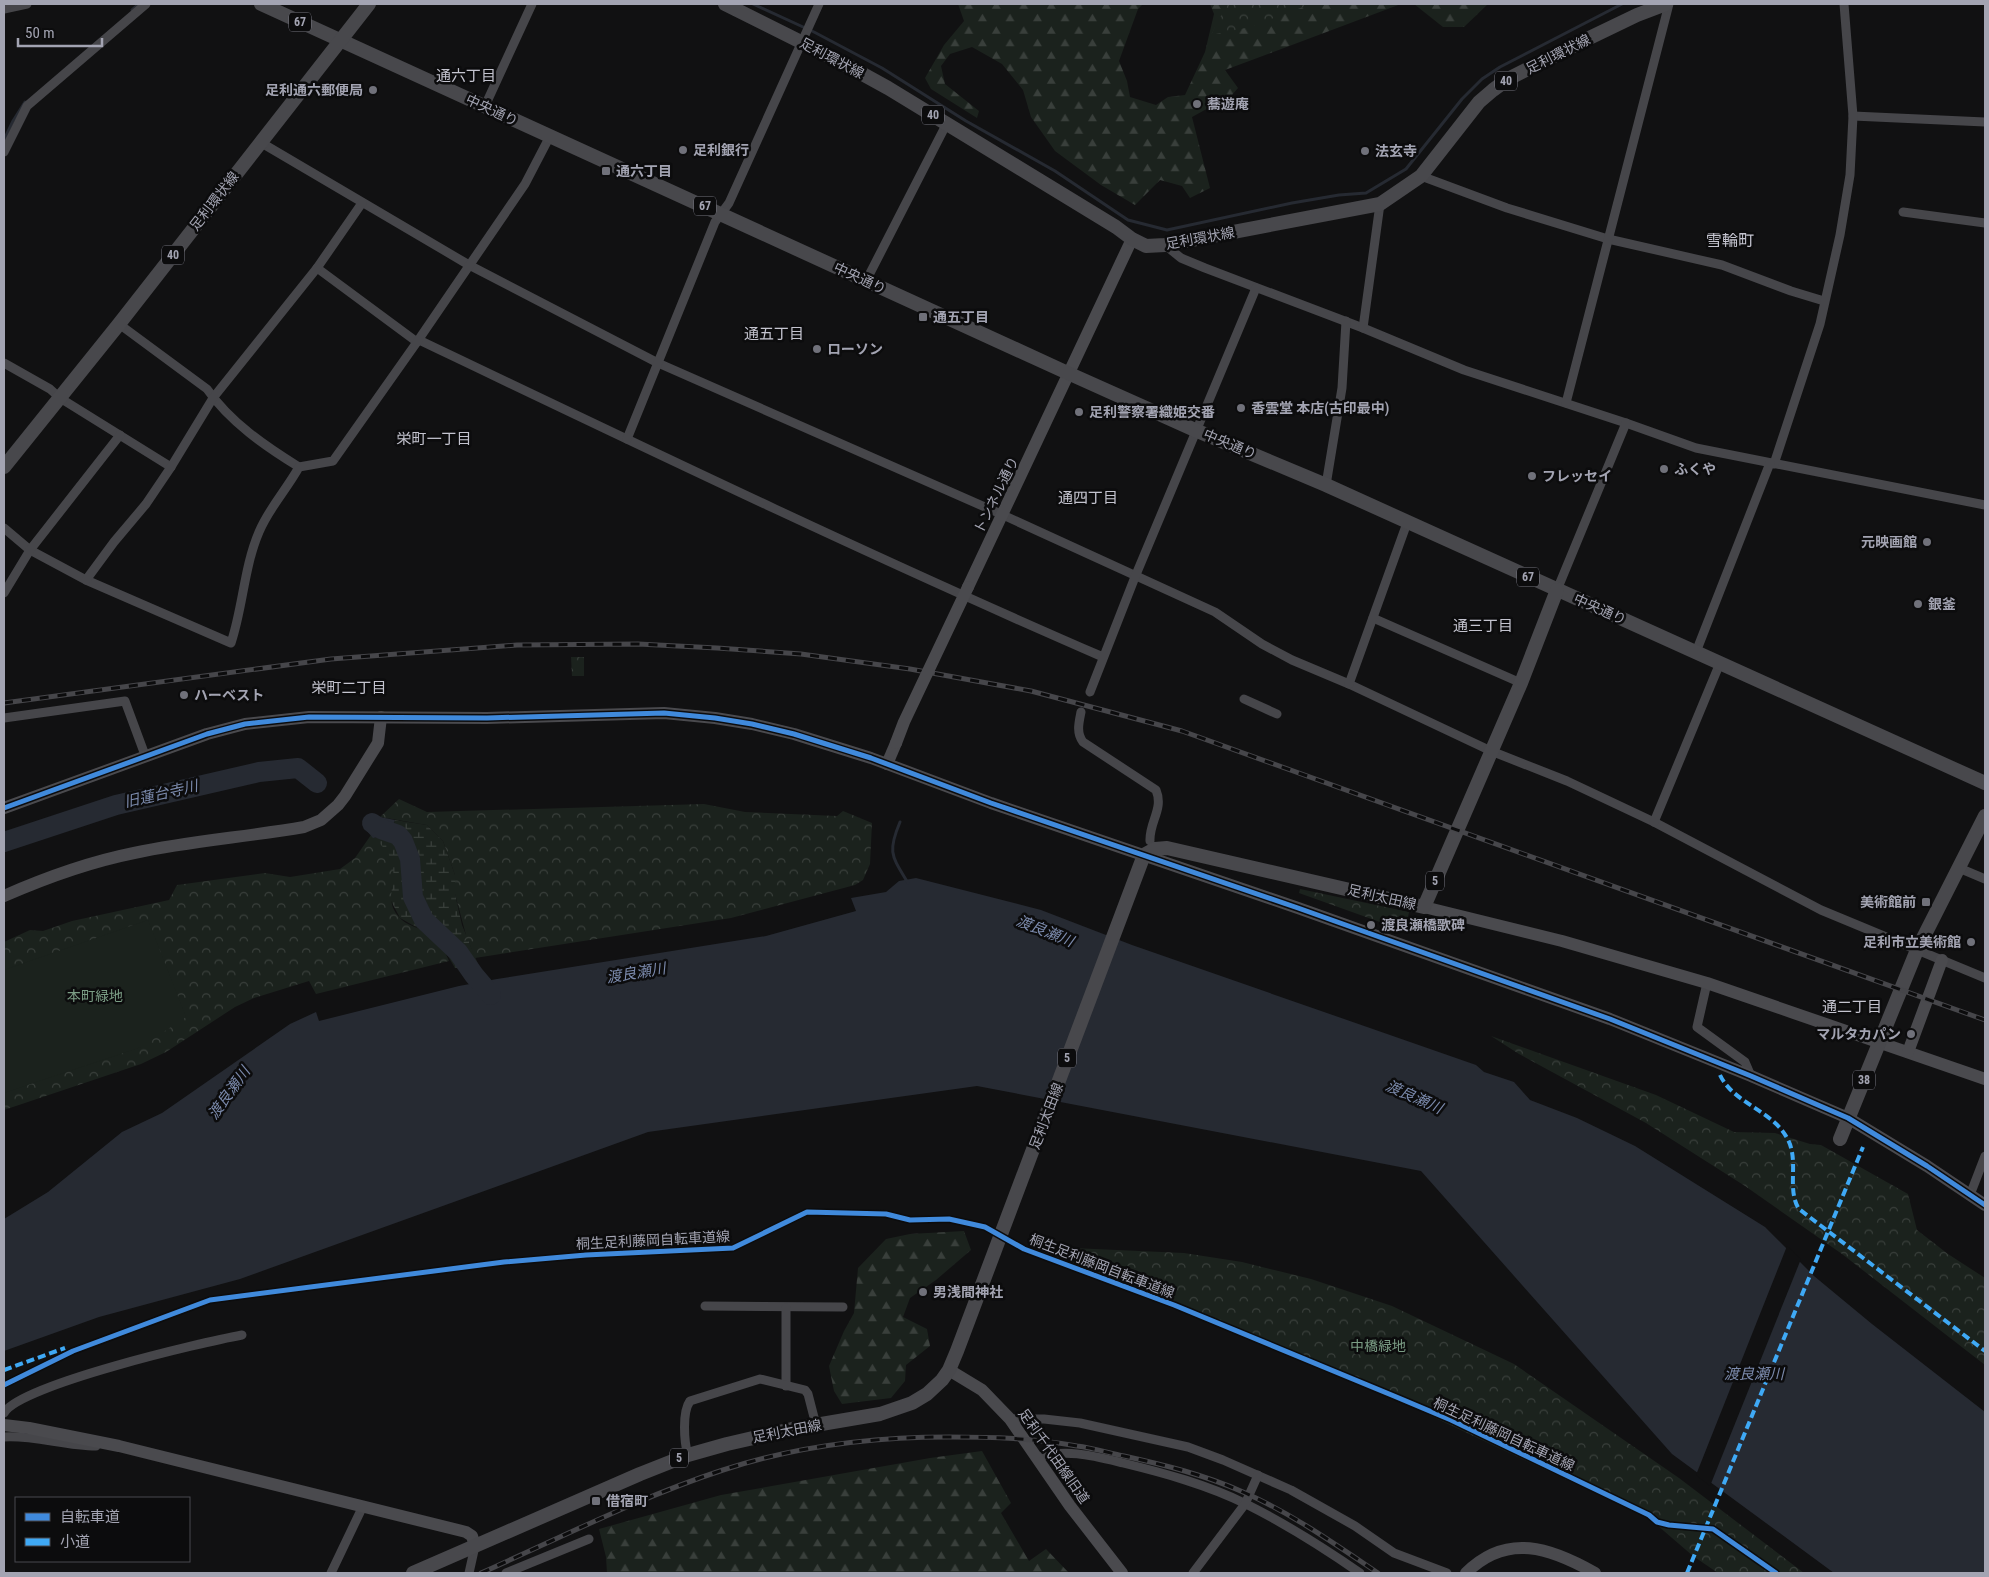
<svg xmlns="http://www.w3.org/2000/svg" width="1989" height="1577" font-family="'Roboto Condensed','Noto Sans JP',sans-serif">
	<style>
		.forest { fill: url(#forest-firs) }
		.wetland { fill: url(#wetland-marsh) }
		.park { fill: url(#park-crowns) }
		.pitch { fill: #1b221d }
		.water { fill: #262a32 }
		.pier { fill: #111112 }
		.lines { fill: none; stroke-linecap: round; stroke-linejoin: round }
		.stream { stroke: #262a32; stroke-width: 3 }
		.river { stroke: #262a32; stroke-width: 20 }
		.street { stroke: #46464a; stroke-width: 9 }
		.secondary { stroke: #4a4a4e; stroke-width: 12 }
		.primary { stroke: #48484c; stroke-width: 14 }
		.rail-casing { stroke: #46464a; stroke-width: 5 }
		.rail { stroke: #0c0c0d; stroke-width: 3; stroke-dasharray: 9; stroke-linecap: butt }
		.secondary-bridge { stroke: #4a4a4e; stroke-width: 12 }
		.quiet { stroke: #3fa9f5; stroke-width: 4; stroke-dasharray: 8 4; stroke-linecap: butt }
		.cycleway-casing { stroke: #0c0c0d; stroke-width: 8 }
		.cycleway { stroke: #408adc; stroke-width: 5 }
		.poi-dot { fill: #70717a; stroke: #0c0c0d; stroke-width: 2 }
		.labels { text-anchor: middle; dominant-baseline: central; stroke-width: 5; stroke-linejoin: round; paint-order: stroke }
		.shield { fill: #0c0c0d; stroke: #767680; stroke-width: 1 }
		.shield-label { font-size: 12px; font-weight: bold; fill: #a3a4b2 }
		.street-label { font-size: 14px; fill: #a3a4b2; stroke: #0c0c0d }
		.poi-label { font-size: 14px; font-weight: bold; fill: #a3a4b2; stroke: #0c0c0d; text-anchor: start }
		.park-label { font-size: 14px; fill: #7b9d85; stroke: #0c0c0d }
		.neighbourhood-label { font-size: 15px; fill: #c4c4cf; stroke: #0c0c0d }
		.water-label { font-size: 15px; font-style: italic; fill: #7b8aac; stroke: #0c0c0d }
		.quarter-label { font-size: 16px; fill: #c4c4cf; stroke: #0c0c0d }
	</style>
	<defs>
		<pattern id="forest-firs" width="22" height="20" patternUnits="userSpaceOnUse" patternTransform="scale(1.25)"><rect width="22" height="20" fill="#1b221d"/><path d="M5 1l3.5 6h-7zM16 11l3.5 6h-7z" fill="#393f3b"/></pattern>
		<pattern id="wetland-marsh" width="20" height="14" patternUnits="userSpaceOnUse" patternTransform="scale(1.25)"><rect width="20" height="14" fill="#1b221d"/><path d="M1 5h8M5 5V1M11 12h8M15 12V8" fill="none" stroke="#393f3b"/></pattern>
		<pattern id="park-crowns" width="20" height="18" patternUnits="userSpaceOnUse" patternTransform="scale(1.25)"><rect width="20" height="18" fill="#1b221d"/><path d="M2 6a3 3 0 1 1 6 0M12 15a3 3 0 1 1 6 0" fill="none" stroke="#393f3b"/></pattern>
	</defs>
	<rect width="100%" height="100%" fill="#111112"/>
	<g class="forest">
		<polygon points="958,4 1143,4 1138,9 1119,61 1127,81 1130,97 1156,105 1168,97 1185,95 1205,52 1214,14 1210,4 1401,4 1225,70 1238,88 1232,95 1192,117 1210,188 1190,198 1182,186 1160,180 1135,205 1101,185 1055,151 1031,117 1023,90 1002,64 972,47 950,54 941,66 945,84 979,111 977,118 931,89 925,78 944,45 964,21"/>
		<polygon points="1414,4 1488,4 1464,27 1443,27"/>
		<polygon points="964,1231 971,1250 936,1280 910,1298 903,1317 927,1329 930,1346 906,1365 905,1381 891,1398 842,1404 834,1391 829,1366 844,1331 854,1313 858,1268 886,1239 910,1234"/>
		<polygon points="982,1451 1011,1503 1001,1513 1029,1561 1046,1549 1069,1573 607,1573 606,1557 599,1529 721,1495 930,1458"/>
	</g>
	<polygon class="wetland" points="395,820 427,825 443,841 455,875 455,894 462,925 478,964 455,968 436,936 423,931 400,918 390,899 392,885 373,838 389,835"/>
	<g class="park">
		<polygon points="1227,4 1311,4 1250,27 1211,35"/>
		<polygon points="571,657 584,657 584,676 572,676"/>
		<path d="M 399,799 L 427,812 L 704,804 L 745,812 L 837,816 L 843,811 L 872,823 L 870,864 L 863,880 L 855,885 L 731,918 L 475,958 L 468,940 L 442,945 L 449,961 L 316,994 L 309,981 L 254,998 L 235,1007 L 166,1052 L 141,1064 L 4,1110 L 4,942 L 30,930 L 43,931 L 72,921 L 169,900 L 177,885 L 265,873 L 290,877 L 340,869 L 355,858 L 371,835 C 379,843 389,851 392,862 C 398,882 382,900 400,918 C 410,929 431,929 439,941 L 466,935 L 455,894 L 455,875 L 443,841 L 427,825 L 380,817 Z"/>
		<polygon points="1300,889 1409,912 1405,931 1299,893"/>
		<polygon points="1491,1036 1656,1095 1734,1132 1775,1133 1810,1144 1821,1145 1908,1194 1917,1230 1948,1254 1985,1278 1985,1365 1842,1254 1745,1186 1646,1123 1519,1054"/>
		<polygon points="1027,1246 1184,1253 1242,1262 1311,1279 1392,1306 1514,1364 1679,1478 1804,1573 1718,1573 1693,1556 1650,1519 1395,1399 1179,1311 1024,1252"/>
	</g>
	<polygon class="pitch" points="148,920 186,1017 141,1047 4,1093 4,970"/>
	<g class="water">
		<polygon points="380,817 395,820 389,835 373,838 366,830 375,820"/>
		<polygon points="916,878 1041,910 1132,945 1476,1065 1484,1072 1514,1082 1530,1100 1577,1118 1635,1146 1765,1227 1814,1276 1872,1324 1985,1412 1985,1573 1834,1573 1672,1454 1421,1171 977,1086 648,1132 240,1279 99,1317 4,1351 4,1219 48,1192 122,1132 162,1113 290,1024 316,1012 319,1021 459,986 497,979 766,936 856,911 851,898 886,892 899,881"/>
	</g>
	<polygon class="pier" points="1787,1246 1801,1259 1710,1486 1696,1475"/>
	<g class="lines">
		<g class="stream">
			<polyline points="753,4 814,32 882,68 966,121 1055,171 1128,220 1167,230 1292,203 1339,195 1366,193 1406,169 1462,99 1482,79 1500,67 1622,4"/>
			<polyline points="132,10 139,4"/>
			<polyline points="4,140 13,121 25,102"/>
			<path d="M 900,822 C 887,853 892,856 908,883"/>
		</g>
		<g class="river">
			<polyline points="372,823 381,829 398,835 403,841 410,859 413,897 424,920 458,952 474,975 491,995"/>
			<polyline points="4,842 116,805 259,772 298,768 317,783"/>
		</g>
		<g class="street">
			<polyline points="4,9 27,4"/>
			<polyline points="485,106 532,4"/>
			<polyline points="1853,116 1985,122"/>
			<polyline points="260,142 469,265 658,363 1003,515 1215,612 1262,644 1292,660 1349,684 1491,751 1567,781 1654,822 1821,910 1985,978"/>
			<polyline points="4,152 27,106 146,4"/>
			<polyline points="1421,176 1507,208 1608,239 1722,265 1791,291 1824,301"/>
			<polyline points="1903,212 1985,223"/>
			<polyline points="1165,245 1181,258 1205,268 1363,328 1464,370 1626,423 1696,448 1985,505"/>
			<polyline points="317,268 417,342"/>
			<polyline points="866,281 947,123"/>
			<path d="M 119,324 L 207,389 C 230,422 265,446 299,467"/>
			<polyline points="1363,328 1380,204"/>
			<path d="M 419,340 C 645,448 872,557 1103,657"/>
			<polyline points="4,363 50,389 60,398 171,467"/>
			<polyline points="1566,403 1669,4"/>
			<polyline points="627,439 715,222 729,203 819,4"/>
			<polyline points="1774,464 1820,324 1840,235 1850,175 1853,116 1844,4"/>
			<polyline points="1326,485 1342,388 1346,321"/>
			<path d="M 4,528 L 30,550 L 86,580 L 231,643 C 243,607 244,567 259,532 C 269,508 287,489 299,467 L 333,461 L 417,342 L 525,184 L 550,136"/>
			<polyline points="86,580 114,542 146,504 171,467 213,398 317,268 362,203"/>
			<polyline points="1557,590 1626,423"/>
			<polyline points="4,593 30,550 120,435"/>
			<polyline points="1373,618 1521,683"/>
			<polyline points="1696,652 1770,463"/>
			<polyline points="1349,684 1407,523"/>
			<polyline points="1090,692 1135,577 1256,288"/>
			<polyline points="1244,699 1277,714"/>
			<path d="M 1081,712 C 1079,722 1076,733 1083,742 L 1156,790 C 1164,809 1149,822 1150,841"/>
			<polyline points="4,718 125,701 145,755"/>
			<polyline points="1654,822 1720,663"/>
			<polyline points="1959,868 1985,879"/>
			<polyline points="1707,983 1697,1027 1745,1062 1751,1076"/>
			<polyline points="1970,1195 1985,1156"/>
			<polyline points="705,1306 843,1307"/>
			<polyline points="786,1386 786,1308"/>
			<path d="M 4,1413 C 19,1385 204,1342 242,1335"/>
			<polyline points="1010,1419 1044,1419 1080,1423 1188,1447 1223,1460 1291,1490 1355,1526 1394,1553 1447,1573"/>
			<path d="M 4,1437 C 34,1435 65,1446 96,1446"/>
			<path d="M 688,1455 C 684,1442 682,1412 690,1401 L 760,1379 L 805,1390 L 808,1394 L 816,1425"/>
			<path d="M 1036,1458 C 1065,1448 1094,1456 1123,1463 C 1164,1473 1208,1485 1246,1504 C 1286,1524 1324,1548 1360,1573"/>
			<polyline points="331,1573 363,1506"/>
			<polyline points="469,1573 475,1546"/>
			<polyline points="506,1573 589,1539"/>
			<polyline points="1193,1573 1245,1504 1258,1475"/>
		</g>
		<g class="secondary">
			<polyline points="968,587 1132,239"/>
			<polyline points="887,764 896,743"/>
			<polyline points="4,808 207,734 245,724 309,717 487,718 664,713 715,718 752,724 794,734 871,758 991,803 1298,908 1610,1019 1751,1076 1848,1118 1927,1166 1985,1205"/>
			<path d="M 4,896 C 45,878 89,862 134,853 C 190,841 247,837 304,827 L 321,820 L 338,805 L 345,796 L 378,743 L 381,717"/>
			<polyline points="1424,907 1562,941 1707,983 1985,1079"/>
			<polyline points="1908,1052 1942,960"/>
			<polyline points="949,1370 982,1390 1010,1419 1070,1506 1122,1573"/>
			<polyline points="4,1425 29,1428 119,1446 466,1532 472,1536 475,1546"/>
			<path d="M 1466,1573 C 1507,1532 1551,1548 1595,1573"/>
		</g>
		<g class="primary">
			<polyline points="261,4 1070,374 1195,430 1326,485 1985,783"/>
			<polyline points="725,4 839,61 888,88 1116,227 1132,239 1146,246 1165,245 1380,204 1421,176 1479,102 1493,90 1508,79 1583,41 1637,15 1666,4"/>
			<polyline points="4,467 119,324 369,4"/>
			<polyline points="1840,1139 1917,950 1985,816"/>
			<polyline points="413,1573 640,1474 688,1455 727,1444 792,1429 880,1414 912,1403 927,1394 942,1380 949,1370 957,1351 1144,855 1155,849 1167,848 1424,907 1521,683 1557,590"/>
		</g>
		<defs>
			<g id="rail">
				<polyline points="4,703 331,659 517,645 638,644 717,648 801,654 910,669 1031,691 1182,731 1985,1020"/>
				<path d="M 481,1573 C 560,1538 640,1497 723,1470 C 796,1446 872,1437 949,1437 C 992,1437 1035,1438 1077,1446 C 1093,1448 1109,1453 1124,1456 C 1165,1465 1205,1475 1243,1492 C 1291,1513 1335,1544 1378,1573"/>
			</g>
		</defs>
		<use href="#rail" class="rail-casing"/>
		<use href="#rail" class="rail"/>
		<polyline class="secondary-bridge" points="896,743 904,722 968,587"/>
		<g class="quiet">
			<path d="M 1720,1075 C 1733,1103 1773,1111 1787,1138 C 1800,1160 1786,1189 1799,1209 L 1985,1351"/>
			<polyline points="4,1370 65,1348"/>
			<polyline points="1687,1573 1863,1147"/>
		</g>
		<defs>
			<g id="cycleway">
				<polyline points="4,808 207,734 245,724 309,717 487,718 664,713 715,718 752,724 794,734 871,758 991,803 1298,908 1610,1019 1751,1076 1848,1118 1927,1166 1985,1205"/>
				<polyline points="4,1385 73,1351 210,1300 504,1262 586,1255 733,1248 807,1212 886,1214 910,1220 949,1219 985,1227 1024,1249 1174,1305 1394,1396 1451,1420 1649,1515 1657,1522 1669,1525 1713,1529 1776,1573"/>
			</g>
		</defs>
		<use href="#cycleway" class="cycleway-casing"/>
		<use href="#cycleway" class="cycleway"/>
	</g>
	<g class="poi-dot">
		<circle cx="373" cy="90" r="5"/>
		<circle cx="1197" cy="104" r="5"/>
		<circle cx="683" cy="150" r="5"/>
		<circle cx="1365" cy="151" r="5"/>
		<rect x="601" y="166" width="10" height="10" rx="2.5"/>
		<rect x="918" y="312" width="10" height="10" rx="2.5"/>
		<circle cx="817" cy="349" r="5"/>
		<circle cx="1241" cy="408" r="5"/>
		<circle cx="1079" cy="412" r="5"/>
		<circle cx="1664" cy="469" r="5"/>
		<circle cx="1532" cy="476" r="5"/>
		<circle cx="1927" cy="542" r="5"/>
		<circle cx="1918" cy="604" r="5"/>
		<circle cx="184" cy="695" r="5"/>
		<rect x="1921" y="897" width="10" height="10" rx="2.5"/>
		<circle cx="1371" cy="925" r="5"/>
		<circle cx="1971" cy="942" r="5"/>
		<circle cx="1911" cy="1034" r="5"/>
		<circle cx="923" cy="1292" r="5"/>
		<rect x="591" y="1496" width="10" height="10" rx="2.5"/>
	</g>
	<g class="labels">
		<g class="shield">
			<rect x="289" y="12.5" width="22" height="19" rx="4"/>
			<rect x="1495" y="71.5" width="22" height="19" rx="4"/>
			<rect x="922" y="105.5" width="22" height="19" rx="4"/>
			<rect x="694" y="196.5" width="22" height="19" rx="4"/>
			<rect x="162" y="245.5" width="22" height="19" rx="4"/>
			<rect x="1517" y="567.5" width="22" height="19" rx="4"/>
			<rect x="1426" y="871.5" width="18" height="19" rx="4"/>
			<rect x="1058" y="1048.5" width="18" height="19" rx="4"/>
			<rect x="1853" y="1070.5" width="22" height="19" rx="4"/>
			<rect x="670" y="1448.5" width="18" height="19" rx="4"/>
		</g>
		<g class="shield-label">
			<text x="300" y="22">67</text>
			<text x="1506" y="81">40</text>
			<text x="933" y="115">40</text>
			<text x="705" y="206">67</text>
			<text x="173" y="255">40</text>
			<text x="1528" y="577">67</text>
			<text x="1435" y="881">5</text>
			<text x="1067" y="1058">5</text>
			<text x="1864" y="1080">38</text>
			<text x="679" y="1458">5</text>
		</g>
		<g class="street-label">
			<text transform="translate(1558 54) rotate(-27)">足利環状線</text>
			<text transform="translate(832 58) rotate(28)">足利環状線</text>
			<text transform="translate(492 110) rotate(25)">中央通り</text>
			<text transform="translate(214 201) rotate(-52)">足利環状線</text>
			<text transform="translate(1200 238) rotate(-10)">足利環状線</text>
			<text transform="translate(860 278) rotate(25)">中央通り</text>
			<text transform="translate(1230 444) rotate(23)">中央通り</text>
			<text transform="translate(996 495) rotate(-64)">トンネル通り</text>
			<text transform="translate(1600 609) rotate(24)">中央通り</text>
			<text transform="translate(1382 897) rotate(13)">足利太田線</text>
			<text transform="translate(1046 1116) rotate(-69)">足利太田線</text>
			<text transform="translate(653 1240) rotate(-3)">桐生足利藤岡自転車道線</text>
			<text transform="translate(1102 1266) rotate(21)">桐生足利藤岡自転車道線</text>
			<text transform="translate(787 1431) rotate(-11)">足利太田線</text>
			<text transform="translate(1504 1434) rotate(25)">桐生足利藤岡自転車道線</text>
			<text transform="translate(1054 1456) rotate(55)">足利千代田線旧道</text>
		</g>
		<g class="poi-label">
			<text x="363" y="90" text-anchor="end">足利通六郵便局</text>
			<text x="1207" y="104">蕎遊庵</text>
			<text x="693" y="150">足利銀行</text>
			<text x="1375" y="151">法玄寺</text>
			<text x="616" y="171">通六丁目</text>
			<text x="933" y="317">通五丁目</text>
			<text x="827" y="349">ローソン</text>
			<text x="1251" y="408">香雲堂 本店(古印最中)</text>
			<text x="1089" y="412">足利警察署織姫交番</text>
			<text x="1674" y="469">ふくや</text>
			<text x="1542" y="476">フレッセイ</text>
			<text x="1917" y="542" text-anchor="end">元映画館</text>
			<text x="1928" y="604">銀釜</text>
			<text x="194" y="695">ハーベスト</text>
			<text x="1916" y="902" text-anchor="end">美術館前</text>
			<text x="1381" y="925">渡良瀬橋歌碑</text>
			<text x="1961" y="942" text-anchor="end">足利市立美術館</text>
			<text x="1901" y="1034" text-anchor="end">マルタカパン</text>
			<text x="933" y="1292">男浅間神社</text>
			<text x="606" y="1501">借宿町</text>
		</g>
		<g class="park-label">
			<text x="95" y="996">本町緑地</text>
			<text x="1378" y="1346">中橋緑地</text>
		</g>
		<g class="neighbourhood-label">
			<text x="466" y="76">通六丁目</text>
			<text x="774" y="334">通五丁目</text>
			<text x="434" y="439">栄町一丁目</text>
			<text x="1088" y="498">通四丁目</text>
			<text x="1483" y="626">通三丁目</text>
			<text x="349" y="688">栄町二丁目</text>
			<text x="1852" y="1007">通二丁目</text>
		</g>
		<g class="water-label">
			<text transform="translate(161 794) rotate(-13)">旧蓮台寺川</text>
			<text transform="translate(1045 931) rotate(22)">渡良瀬川</text>
			<text transform="translate(636 973) rotate(-9)">渡良瀬川</text>
			<text transform="translate(229 1093) rotate(-54)">渡良瀬川</text>
			<text transform="translate(1414 1097) rotate(24)">渡良瀬川</text>
			<text x="1754" y="1374">渡良瀬川</text>
		</g>
		<g class="quarter-label">
			<text x="1730" y="240">雪輪町</text>
		</g>
	</g>
	<rect width="1989" height="1577" fill="none" stroke="#a3a4b2" stroke-width="10"/>
	<rect x="15" y="1497" width="175" height="65" fill="#0c0c0d" stroke="#48494f"/>
	<rect x="25" y="1513" width="25" height="8" fill="#408adc" stroke="#48494f"/>
	<text x="60" y="1522" font-size="15" fill="#a3a4b2">自転車道</text>
	<rect x="25" y="1538" width="25" height="8" fill="#3fa9f5" stroke="#48494f"/>
	<text x="60" y="1547" font-size="15" fill="#a3a4b2">小道</text>
	<path d="M18 38v8h84v-8" fill="none" stroke="#a3a4b2" stroke-width="2.5"/>
	<text x="25" y="38" font-size="15" fill="#a3a4b2" stroke="#0c0c0d" stroke-width="4" paint-order="stroke">50 m</text>
</svg>
